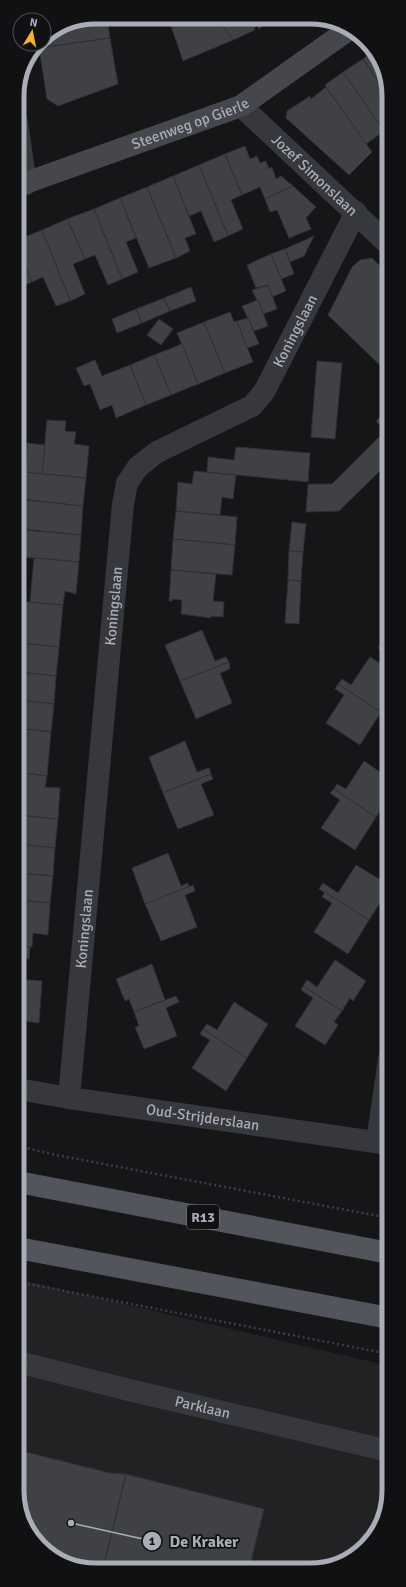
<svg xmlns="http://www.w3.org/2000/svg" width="406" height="1587" font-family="Signika,sans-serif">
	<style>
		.built { fill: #222225 }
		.building { fill: #404145; stroke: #303034 }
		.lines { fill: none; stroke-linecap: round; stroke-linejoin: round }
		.path { stroke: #3d3f44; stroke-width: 2.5; stroke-dasharray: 2 3; stroke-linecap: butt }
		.street { stroke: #37383d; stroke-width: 22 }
		.secondary { stroke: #45474d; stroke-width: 22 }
		.primary { stroke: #53555c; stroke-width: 22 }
		.labels { text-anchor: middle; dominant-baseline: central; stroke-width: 3.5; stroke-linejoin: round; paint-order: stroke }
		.shield { fill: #111113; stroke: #7b7e86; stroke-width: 1 }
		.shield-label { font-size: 14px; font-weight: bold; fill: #a8adb8 }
		.street-label { font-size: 15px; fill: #a8adb8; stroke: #111113 }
		.rim { fill: none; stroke: #a8adb8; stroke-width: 5 }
		.leader { fill: none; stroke: #a8adb8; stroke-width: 1.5 }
		.callout-dot { fill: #a8adb8; stroke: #111113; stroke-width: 1.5 }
		.mark-label { font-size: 12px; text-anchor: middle; font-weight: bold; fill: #111 }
		.callout-label { font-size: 16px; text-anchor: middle; font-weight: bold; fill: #a8adb8; stroke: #111113; stroke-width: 3.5; stroke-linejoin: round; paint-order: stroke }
	</style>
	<rect width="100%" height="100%" fill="#161618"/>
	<polygon class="built" points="18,1279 389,1366 389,1496 369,1543 321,1569 80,1568 37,1543 18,1502"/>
	<g class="building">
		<polygon points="96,17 107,17 110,38 39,48 38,44 44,44 44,37 66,23"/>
		<polygon points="168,17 217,18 233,40 183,61"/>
		<polygon points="217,18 251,18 257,26 254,28 255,30 233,40"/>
		<polygon points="251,18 274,18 259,29"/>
		<polygon points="110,38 118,84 58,106 47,99 39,48"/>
		<polygon points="372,52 388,85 388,96 363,59"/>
		<polygon points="363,59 388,96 388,137 343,72"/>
		<polygon points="343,72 384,131 366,144 325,85"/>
		<polygon points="326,87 372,152 349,175 286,118 287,111 310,96 311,99"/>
		<polygon points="245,146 250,159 257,156 260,163 266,161 269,169 272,167 276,179 281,176 293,186 265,199 260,187 242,195 225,154"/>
		<polygon points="225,154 242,195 231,200 243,229 228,236 199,165"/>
		<polygon points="199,165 228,236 214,242 201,211 189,216 173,176"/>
		<polygon points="173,176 196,234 185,238 190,251 176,258 147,187"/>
		<polygon points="293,186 316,207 306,218 311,229 289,238 277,210 270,212 265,199"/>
		<polygon points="147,187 176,258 149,268 120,198"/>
		<polygon points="120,198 136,238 126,242 138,272 122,279 94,209"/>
		<polygon points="94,209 122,279 108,285 95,255 85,259 67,219"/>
		<polygon points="67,219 85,259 73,264 85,294 70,301 42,230"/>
		<polygon points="42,230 70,301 56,306 43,277 32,282 17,246 17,240"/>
		<polygon points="314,236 304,256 290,262 285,249"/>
		<polygon points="17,246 32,282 20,287 26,306 21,309 25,318 17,321"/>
		<polygon points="285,249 294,274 281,279 271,254"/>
		<polygon points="271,254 286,291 272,297 268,285 256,288 247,265"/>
		<polygon points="372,258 388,274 388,373 328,315 352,267 360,260"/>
		<polygon points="268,285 277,309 263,314 252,290"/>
		<polygon points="191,287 196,301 170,311 164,298"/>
		<polygon points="164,298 170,311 142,323 136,309"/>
		<polygon points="258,300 268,326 254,331 242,306"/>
		<polygon points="136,309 142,323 117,333 112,319"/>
		<polygon points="230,312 234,322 237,321 253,362 225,373 204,322"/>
		<polygon points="248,318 259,344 247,348 237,321"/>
		<polygon points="159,319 173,329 161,345 147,335"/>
		<polygon points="204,322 225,373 198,384 177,333"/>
		<polygon points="182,344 198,384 171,395 154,355"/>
		<polygon points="154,355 171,395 146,405 130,365"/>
		<polygon points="95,360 102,376 130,365 146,405 116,418 112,405 100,410 90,384 84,386 76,368"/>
		<polygon points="317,361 342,363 335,439 311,437"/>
		<polygon points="388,409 388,463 339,511 306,512 308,484 332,484 385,431 376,421"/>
		<polygon points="47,420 66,421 65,431 76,432 74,444 89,446 86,478 42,474"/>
		<polygon points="27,443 45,445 42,474 25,472"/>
		<polygon points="236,447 310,453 308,482 207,472 208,457 234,460"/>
		<polygon points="194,471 236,475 233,499 222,497 220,515 176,511 178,482 192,484"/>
		<polygon points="23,472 86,478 83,506 20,499"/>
		<polygon points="25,500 83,506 81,535 23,529"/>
		<polygon points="176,511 237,517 235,545 173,539"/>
		<polygon points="292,522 306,524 303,552 289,551"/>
		<polygon points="24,530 81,535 79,562 21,557"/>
		<polygon points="173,539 235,545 232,575 171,570"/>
		<polygon points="289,551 303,552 301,581 288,580"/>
		<polygon points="34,558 79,562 76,594 65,591 63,605 30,602"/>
		<polygon points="171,570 216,574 213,601 224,602 223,617 211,616 211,618 181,614 182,600 172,599 172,601 169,601"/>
		<polygon points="288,580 301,581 299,624 285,623"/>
		<polygon points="17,601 63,605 59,647 17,643"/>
		<polygon points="202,630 215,661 226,657 229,662 180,681 165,645"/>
		<polygon points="389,632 389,656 378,648"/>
		<polygon points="17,643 59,647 56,676 17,672"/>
		<polygon points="370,657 389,669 389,699 381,712 338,684 342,679 351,685"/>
		<polygon points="229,662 230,669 220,673 232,703 196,719 180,681"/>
		<polygon points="17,672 56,676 54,704 17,700"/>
		<polygon points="338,684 381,712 360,745 326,723 344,695 335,689"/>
		<polygon points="17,700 54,704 51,732 17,728"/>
		<polygon points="17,728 51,732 47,776 17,772"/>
		<polygon points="185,741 197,772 209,768 211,774 163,793 149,757"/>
		<polygon points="364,761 389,778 389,798 376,817 334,789 337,784 346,789"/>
		<polygon points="18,772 47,776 45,787 60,788 58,819 17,815"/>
		<polygon points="211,774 213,779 201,784 214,815 178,829 163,793"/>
		<polygon points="334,789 376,817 355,850 321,828 340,800 330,793"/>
		<polygon points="17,815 58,819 55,848 17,844"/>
		<polygon points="17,844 55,848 53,876 17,873"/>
		<polygon points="168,853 181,886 188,883 189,887 145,904 132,868"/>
		<polygon points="356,865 389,885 389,889 369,920 319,889 323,883 338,893"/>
		<polygon points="17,873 53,876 50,903 17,900"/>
		<polygon points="193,885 195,891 185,895 197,927 161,941 145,904"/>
		<polygon points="325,892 369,920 348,954 314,932 332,903 322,897"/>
		<polygon points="17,900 50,903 48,935 33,933 32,947 17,945"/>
		<polygon points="17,945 30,947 29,959 17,958"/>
		<polygon points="335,960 366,981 353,1001 350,998 342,1011 303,986 307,980 317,987"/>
		<polygon points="152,964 165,1000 134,1012 129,999 125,1001 116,979"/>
		<polygon points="18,979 42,981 39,1023 25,1021 24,1034 18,1034"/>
		<polygon points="303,986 342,1011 334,1022 338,1025 325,1045 295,1026 313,998 301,990"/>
		<polygon points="176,996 179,1002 166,1008 177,1036 144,1049 135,1027 139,1026 134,1012"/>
		<polygon points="234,1002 268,1024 247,1058 203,1029 207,1024 217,1030"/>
		<polygon points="203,1029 247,1058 226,1091 192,1068 210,1040 200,1034"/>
		<polygon points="18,1450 110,1473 126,1474 103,1569 80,1568 37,1543 18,1502"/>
		<polygon points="126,1474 264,1509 249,1569 103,1569"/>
	</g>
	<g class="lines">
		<g class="path">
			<polyline points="18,1146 56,1155 389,1218"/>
			<polyline points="18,1282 389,1354"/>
		</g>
		<g class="street">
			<path id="s1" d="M 241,106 L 388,244"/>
			<polyline points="17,122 26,184"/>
			<path id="s2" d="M 18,1089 L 69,1098 L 389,1144"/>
			<path id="s3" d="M 69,1098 L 123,504 L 127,483 L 138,467 L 157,452 L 252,406 L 264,392 L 356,212"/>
			<polyline points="377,1142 389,1059"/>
			<path id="s4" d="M 18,1362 L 129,1390 L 389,1451"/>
		</g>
		<path class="secondary" id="s5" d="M 17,186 L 241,106 L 348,30"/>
		<g class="primary">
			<polyline points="18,1182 389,1253"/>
			<polyline points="18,1248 389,1318"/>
		</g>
	</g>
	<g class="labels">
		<rect class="shield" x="187" y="1205" width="32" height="24" rx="3"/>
		<g class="shield-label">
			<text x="203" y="1217">R13</text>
		</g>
		<g class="street-label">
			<text stroke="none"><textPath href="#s5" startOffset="184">Steenweg op Gierle</textPath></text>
			<text stroke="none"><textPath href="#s1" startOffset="101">Jozef Simonslaan</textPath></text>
			<text stroke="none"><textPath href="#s3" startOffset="854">Koningslaan</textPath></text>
			<text stroke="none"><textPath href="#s3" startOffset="494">Koningslaan</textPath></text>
			<text stroke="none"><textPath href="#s3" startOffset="170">Koningslaan</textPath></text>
			<text stroke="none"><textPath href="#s2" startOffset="187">Oud-Strijderslaan</textPath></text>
			<text stroke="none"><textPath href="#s4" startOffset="190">Parklaan</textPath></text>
		</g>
	</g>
	<path d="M0 0H406V1587H0ZM96 24H310A72 72 0 0 1 382 96V1491A72 72 0 0 1 310 1563H96A72 72 0 0 1 24 1491V96A72 72 0 0 1 96 24Z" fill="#111113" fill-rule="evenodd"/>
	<path class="rim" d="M96 24H310A72 72 0 0 1 382 96V1491A72 72 0 0 1 310 1563H96A72 72 0 0 1 24 1491V96A72 72 0 0 1 96 24Z"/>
	<path class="leader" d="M71 1523L152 1541"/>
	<g class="callout-dot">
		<circle cx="71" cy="1523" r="4"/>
		<circle cx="152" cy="1541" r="10"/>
	</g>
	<g class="mark-label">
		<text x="152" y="1545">1</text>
	</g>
	<g class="callout-label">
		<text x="204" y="1547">De Kraker</text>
	</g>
	<g transform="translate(32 32) rotate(10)"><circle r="19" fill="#111113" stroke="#4d4f55"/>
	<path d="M0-3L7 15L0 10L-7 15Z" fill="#f2b134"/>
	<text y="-6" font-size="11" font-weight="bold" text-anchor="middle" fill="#a8adb8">N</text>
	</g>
</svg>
